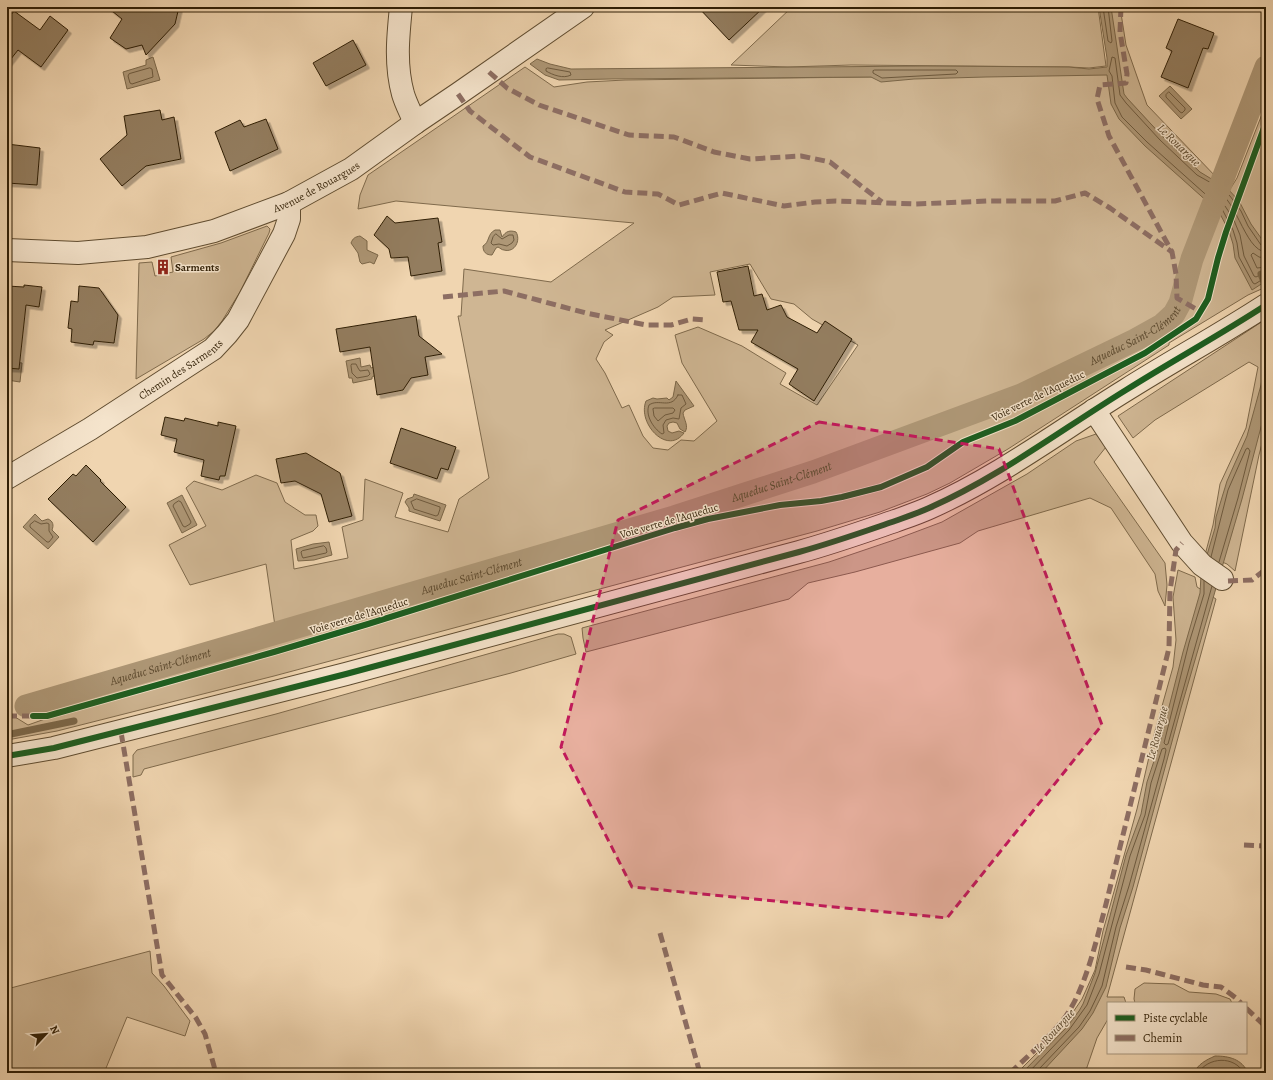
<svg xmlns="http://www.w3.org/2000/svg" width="1273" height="1080" font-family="Alegreya,serif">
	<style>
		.green { fill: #cfb693; stroke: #7f6a4c; fill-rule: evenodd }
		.water { fill: #ae9776; stroke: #7b6749 }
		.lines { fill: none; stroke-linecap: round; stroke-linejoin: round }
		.shore { stroke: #6e5a3e; stroke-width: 1 }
		.stream { stroke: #7b6749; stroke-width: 7 }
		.canal { stroke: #ae9776; stroke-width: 23 }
		.building { fill: #937d5e; stroke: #2f1e05; filter: url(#shadow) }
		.minor-casing { stroke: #5f4c30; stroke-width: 24 }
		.minor { stroke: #f5e4cc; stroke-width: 22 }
		.quiet { stroke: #8d6e63; stroke-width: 5; stroke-dasharray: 10 5; stroke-linecap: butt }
		.cycleway-casing { stroke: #f5e4cc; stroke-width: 8 }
		.cycleway { stroke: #1b5e20; stroke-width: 6 }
		.marked { fill: #c2185b; fill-opacity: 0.2; stroke: #c2185b; stroke-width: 3; stroke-dasharray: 8 5; stroke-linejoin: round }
		.labels { text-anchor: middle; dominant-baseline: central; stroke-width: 3; stroke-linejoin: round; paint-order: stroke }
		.street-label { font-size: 11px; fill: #2f1e05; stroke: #f5e4cc }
		.poi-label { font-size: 11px; font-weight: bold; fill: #2f1e05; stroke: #f5e4cc; text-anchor: start }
		.water-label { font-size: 12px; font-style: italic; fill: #5b482d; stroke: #f5e4cc }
	</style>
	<defs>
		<filter id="shadow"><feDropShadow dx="3.5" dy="3.5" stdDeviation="0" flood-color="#0004"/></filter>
	</defs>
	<rect width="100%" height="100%" fill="#f0d5b0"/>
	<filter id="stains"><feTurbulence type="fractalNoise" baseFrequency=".005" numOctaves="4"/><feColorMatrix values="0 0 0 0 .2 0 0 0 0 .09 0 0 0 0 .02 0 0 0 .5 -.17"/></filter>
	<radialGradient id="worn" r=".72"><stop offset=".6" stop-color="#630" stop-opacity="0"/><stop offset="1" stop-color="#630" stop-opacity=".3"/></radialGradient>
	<g class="green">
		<polygon points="792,7 1098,7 1106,66 1089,68 1069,67 851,65 788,67 731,65"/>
		<polygon points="1110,7 1120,7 1126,45 1147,105 1218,179 1224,183 1223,187 1203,175 1186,161 1123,95"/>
		<polygon points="1266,47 1266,85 1229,182 1217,176"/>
		<path d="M 525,67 L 554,87 L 587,82 L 625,80 L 1109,74 L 1119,113 L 1219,207 L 1237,178 L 1266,104 L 1266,287 L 1248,295 L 1169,343 L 1169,345 L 1008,449 L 950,483 L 927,494 L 880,512 L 817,531 L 274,676 L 57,731 L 7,740 L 7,712 L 28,725 L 45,719 L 27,703 L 222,648 L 275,626 L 266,564 L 190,585 L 169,545 L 206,526 L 186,488 L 194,481 L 222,490 L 256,475 L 277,483 L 285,502 L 305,515 L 316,515 L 318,526 L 313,531 L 291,540 L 294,569 L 348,558 L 342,527 L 363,520 L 365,479 L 403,493 L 395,517 L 448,532 L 459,499 L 489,478 L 458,316 L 461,316 L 464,269 L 551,282 L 634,223 L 396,201 L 358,209 L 360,195 L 368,175 ZM 750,264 L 771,299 L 794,304 L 812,319 L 858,345 L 817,405 L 780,384 L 786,373 L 742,346 L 698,327 L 675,335 L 682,363 L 717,421 L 694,441 L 681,440 L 668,450 L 653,448 L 643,436 L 629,405 L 622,408 L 605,373 L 596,359 L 604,342 L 613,335 L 605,330 L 658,307 L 673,297 L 715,295 L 710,272 Z"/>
		<polygon points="267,226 270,229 269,233 240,292 222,321 214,331 204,339 136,379 139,263 152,262 155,276 173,272 171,257 221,243"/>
		<polygon points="1266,319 1266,428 1259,455 1235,571 1227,564 1205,555 1213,525 1220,484 1246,428 1258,367 1249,362 1155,420 1133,438 1118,416"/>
		<polygon points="1096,434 1106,447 1094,462 1165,563 1167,585 1165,606 1158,591 1155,574 1111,508 1090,498 978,531 960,543 855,572 808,583 789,599 586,652 583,638 582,628 829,562 894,540 942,522 1027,474 1076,441"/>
		<polygon points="1178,570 1195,577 1197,587 1216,599 1107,997 1124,997 1126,1003 1108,1003 1108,1019 1097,1038 1085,1073 1017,1073 1056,1034 1069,1018 1082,999 1095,970 1103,931 1137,809 1155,731 1173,667 1176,640 1173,597"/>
		<polygon points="558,634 564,634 571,637 576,654 511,673 144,769 141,775 133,777 133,755 137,750 276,714"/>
		<polygon points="150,951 152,973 164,986 190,1021 185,1036 127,1017 104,1073 7,1073 7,989"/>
		<polygon points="1144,983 1174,984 1189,992 1216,994 1230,999 1232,1003 1135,1003 1134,999 1135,989"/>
	</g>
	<g class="water">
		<polygon points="1099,7 1111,7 1124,94 1127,98 1163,137 1200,172 1228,189 1239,201 1251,224 1266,245 1266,281 1252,290 1235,258 1233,244 1229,231 1219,212 1145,146 1119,119 1111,104 1107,75 986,77 914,79 881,82 871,77 612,79 559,80 545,75 530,64 537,59 550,64 571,69 926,66 1069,67 1089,69 1107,67 1107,58"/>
		<polygon points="153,57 160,80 127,89 123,72 146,65 146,60"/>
		<polygon points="1170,86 1192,109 1181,119 1159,96"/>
		<path d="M 495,230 L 500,230 L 502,237 C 506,231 510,230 516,232 C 521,240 515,253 504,250 C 502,250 500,248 498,247 L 496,248 L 492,255 C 486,255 483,252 483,246 C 490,242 487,234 495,230 Z"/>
		<path d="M 360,236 L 367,241 L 367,250 L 378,255 L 374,264 L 370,262 L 362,264 L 360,262 L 358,253 L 351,243 C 353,238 355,237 360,236 Z"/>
		<polygon points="1266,356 1266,400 1265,412 1242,499 1181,708 1133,887 1120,928 1106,987 1093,1013 1082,1029 1041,1073 1022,1073 1066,1028 1079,1011 1083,1004 1095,973 1126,855 1141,814 1147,782 1159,746 1183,652 1200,593 1201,575 1215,528 1216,517 1227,481 1247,436 1261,385"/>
		<polygon points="360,358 361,367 370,365 371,368 374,367 376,375 372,377 372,379 353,383 352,378 349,378 346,361"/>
		<polygon points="7,361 22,363 20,382 7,380"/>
		<path d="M 676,381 L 694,406 L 685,410 L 683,413 C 684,420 689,426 685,432 L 680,429 L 677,423 L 673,422 L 669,423 L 667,426 L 668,431 L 672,433 L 679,431 L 684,433 C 667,456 637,423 646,401 L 653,398 L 657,399 L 667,398 L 669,400 L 673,397 Z"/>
		<polygon points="414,494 446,505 440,521 409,511 409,508 405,502 407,499 413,497"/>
		<polygon points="182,495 197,525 182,533 167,503"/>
		<path d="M 35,514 L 42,521 L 48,519 C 53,521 54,525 52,530 L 59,537 L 48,549 L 23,527 Z"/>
		<polygon points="329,542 332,555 314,560 298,561 296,549 313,544"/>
		<path d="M 1215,1056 C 1229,1056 1242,1059 1248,1073 L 1194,1073 C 1198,1064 1206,1060 1215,1056 Z"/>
	</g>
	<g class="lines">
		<g class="shore">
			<polyline points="1103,7 1108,41 1111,43 1112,41 1108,7"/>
			<polygon points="150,68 152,69 153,77 132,84 130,83 128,76 129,74"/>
			<path d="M 548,68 L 570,72 L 571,75 C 563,79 553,75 546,71 L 546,69 Z"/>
			<polygon points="875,70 956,70 958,72 956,74 882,78 873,73 873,71"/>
			<polygon points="1169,92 1185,108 1185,110 1182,113 1180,112 1166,97 1166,95"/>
			<polygon points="496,234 502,239 509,235 513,235 514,240 512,243 507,246 499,244 493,245 491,243 493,237"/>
			<polyline points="1266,247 1261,245 1248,226 1241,211 1230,196 1222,189 1197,175 1160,140 1126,103 1120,95 1115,58 1112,57 1109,71 1112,76 1115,103 1122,117 1147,142 1222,209 1233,230 1237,243 1239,257 1253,283 1255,284 1263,279 1266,278"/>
			<path d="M 1266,252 C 1243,251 1236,190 1211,190 L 1210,193 L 1225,206 L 1233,218 L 1240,235 L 1244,256 L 1254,276 L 1256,277 L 1262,274 L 1266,273"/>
			<polyline points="1266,258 1259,257 1253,253 1251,255 1257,268 1266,267"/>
			<polygon points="352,364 356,364 358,368 360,371 368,370 370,374 368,376 357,378 352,373 351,366"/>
			<path d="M 678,395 L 682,395 L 686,404 L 681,408 L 679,419 L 673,418 L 666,420 L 663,425 L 664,433 L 662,434 C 653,428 645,415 649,405 C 659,398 671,410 678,395 Z"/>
			<polygon points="655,408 673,408 675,410 673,413 665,415 658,421 654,416 653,409"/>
			<polygon points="417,499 440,507 440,509 438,515 436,516 414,509 411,502"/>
			<polygon points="179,501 181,502 191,522 190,524 185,527 183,526 173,506 174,504"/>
			<polygon points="35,521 41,524 47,523 49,524 49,531 53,537 49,542 47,542 30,527 30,525"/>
			<polygon points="324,546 326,548 327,552 326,553 303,558 302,556 301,552 302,551"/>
			<polyline points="1211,557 1228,490 1246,449 1248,448 1250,451 1238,498 1219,562"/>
			<polyline points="1204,581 1204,594 1189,643 1164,743 1166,745 1168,744 1212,586"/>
			<polyline points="1028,1073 1069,1030 1087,1005 1099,974 1130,856 1145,815 1151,783 1162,749 1165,748 1166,750 1164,759 1129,886 1116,927 1102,986 1090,1011 1079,1027 1039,1069 1038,1073"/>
			<path d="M 1198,1073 C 1208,1057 1234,1055 1244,1073"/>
		</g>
		<g class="stream">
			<polyline points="1261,274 1266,287"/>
			<polyline points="11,734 74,721"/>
		</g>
		<path class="canal" id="s1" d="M 26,706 L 674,517 L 813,472 L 1021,395 L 1135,340 L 1162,325 L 1174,314 L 1180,303 L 1192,259 L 1266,67"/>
	</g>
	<g class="building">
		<polygon points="107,7 179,7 175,24 146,55 142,45 126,49 110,38 122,19"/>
		<polygon points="698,7 764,7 729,40"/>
		<polygon points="14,11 40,30 50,16 68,30 41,67 18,50 7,64 7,20"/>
		<polygon points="1178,19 1214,33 1208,49 1203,48 1188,88 1161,77 1172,51 1166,48"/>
		<polygon points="353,40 366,65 326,86 313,63"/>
		<polygon points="160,110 162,120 174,117 181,159 146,166 122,186 100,159 127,135 124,116"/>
		<polygon points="266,119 278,149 230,171 215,132 240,120 244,127"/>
		<polygon points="7,144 40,148 37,185 7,183"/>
		<polygon points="387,216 395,223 438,218 442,242 438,243 442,271 411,276 408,257 391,258 389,249 374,235"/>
		<polygon points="748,266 754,296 762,294 767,310 781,305 787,317 817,333 825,321 852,339 814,401 789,384 798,369 751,342 758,330 739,330 731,301 723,302 717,272"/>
		<polygon points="24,285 42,287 39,307 26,305 19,369 7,368 7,286 24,287"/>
		<polygon points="79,286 99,288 118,315 114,343 94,341 93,345 71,342 72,329 68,328 71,301 78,302"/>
		<polygon points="416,316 419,336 442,354 425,357 428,375 411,378 403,390 377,395 370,347 340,352 336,329"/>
		<polygon points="165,417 184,421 185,418 218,426 218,422 236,426 225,476 220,476 219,480 201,476 204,460 174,452 177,439 161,435"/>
		<polygon points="401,428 456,447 448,470 441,468 437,479 390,463"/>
		<polygon points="306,453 340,473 352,516 329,522 321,494 295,481 281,483 276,459"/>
		<polygon points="86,465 101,480 100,481 126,507 93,542 48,499 73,474 76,476"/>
	</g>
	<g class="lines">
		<defs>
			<g id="minor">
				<path d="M 401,7 C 398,36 395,65 403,94 C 406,104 411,113 415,123"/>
				<path id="s2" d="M 7,250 L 78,253 L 147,247 L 214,231 L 289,203 L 351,169 L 415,123 L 458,94 L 583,7"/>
				<polyline points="1094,410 1182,543 1202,565 1222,579"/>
				<path id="s3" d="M 7,478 L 90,429 L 213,349 L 227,334 L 238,320 L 284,234 L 289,219 L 289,203"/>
				<path d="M 7,756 L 54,748 L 346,674 L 799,552 C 832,543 863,532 895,521 C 906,517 918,513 929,508 C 999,477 1061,430 1126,390 C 1172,361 1220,335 1266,305"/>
			</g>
		</defs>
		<use href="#minor" class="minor-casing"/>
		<use href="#minor" class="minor"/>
		<g class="quiet">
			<polyline points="1121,7 1120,32 1127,74 1126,83 1100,85 1097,99 1109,136 1172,252 1176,274 1177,298 1201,312"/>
			<polyline points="489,72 507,88 539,105 629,135 674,137 714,152 750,159 801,156 830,162 882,202"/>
			<polyline points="458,94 470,111 530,157 625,192 658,194 679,205 722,193 784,206 815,202 836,201 916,204 989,201 1055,201 1085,193 1110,208 1172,252"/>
			<polyline points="443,297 504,291 586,313 646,325 671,325 692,319 706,320"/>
			<polyline points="1228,581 1252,580 1266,569"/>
			<polyline points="7,716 33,716"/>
			<polyline points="121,732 162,975 196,1018 205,1034 216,1073"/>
			<polyline points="1244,845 1266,846"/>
			<polyline points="660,933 700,1073"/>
			<polyline points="1126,967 1146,970 1203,985 1221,987 1236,998 1241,1003"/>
			<polyline points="1246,1008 1266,1027"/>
			<path d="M 1010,1073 C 1029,1055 1050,1037 1066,1016 C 1086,987 1097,938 1106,904 L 1169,648 L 1170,591 L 1176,550 L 1182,543"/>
		</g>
		<defs>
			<g id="cycleway">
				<polyline points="33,716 47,716 274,652 368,624 675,528 708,519 780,505 821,501 842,497 881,487 927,467 963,442 1015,421 1145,353 1196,319 1208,299 1218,258 1226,232 1266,122"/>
				<path d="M 7,756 L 54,748 L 346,674 L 799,552 C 832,543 863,532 895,521 C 906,517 918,513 929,508 C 999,477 1061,430 1126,390 C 1172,361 1220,335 1266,305"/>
			</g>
		</defs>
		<use href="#cycleway" class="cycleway-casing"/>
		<use href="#cycleway" class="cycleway"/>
	</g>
	<path class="marked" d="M 819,422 L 999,449 L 1102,725 L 947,918 L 632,887 L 561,747 L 618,520 Z"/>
	<defs>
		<symbol id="building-bare" viewBox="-9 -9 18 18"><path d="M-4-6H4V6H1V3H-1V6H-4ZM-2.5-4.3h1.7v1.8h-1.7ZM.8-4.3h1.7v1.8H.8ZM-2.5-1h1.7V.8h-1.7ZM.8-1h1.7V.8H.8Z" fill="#8f2418" stroke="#f5e4cc" stroke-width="2.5" paint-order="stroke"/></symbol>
	</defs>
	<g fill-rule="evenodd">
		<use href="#building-bare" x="152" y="256" width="22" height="22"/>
	</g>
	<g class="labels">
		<g class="street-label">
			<text stroke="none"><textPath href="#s2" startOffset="321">Avenue de Rouargues</textPath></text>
			<text stroke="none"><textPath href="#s3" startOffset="205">Chemin des Sarments</textPath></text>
			<text transform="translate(1038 396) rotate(-26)">Voie verte de l'Aqueduc</text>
			<text transform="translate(669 521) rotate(-16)">Voie verte de l'Aqueduc</text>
			<text transform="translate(359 616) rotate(-17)">Voie verte de l'Aqueduc</text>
		</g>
		<g class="poi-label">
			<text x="175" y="267">Sarments</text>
		</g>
		<g class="water-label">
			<text transform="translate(1179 145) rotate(44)">Le Rouargue</text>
			<text stroke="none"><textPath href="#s1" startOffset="1172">Aqueduc Saint-Clément</textPath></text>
			<text stroke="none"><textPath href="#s1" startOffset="788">Aqueduc Saint-Clément</textPath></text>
			<text stroke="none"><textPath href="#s1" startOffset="464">Aqueduc Saint-Clément</textPath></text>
			<text stroke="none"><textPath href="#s1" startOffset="140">Aqueduc Saint-Clément</textPath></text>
			<text transform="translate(1157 733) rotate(-75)">Le Rouargue</text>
			<text transform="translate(1054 1031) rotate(-48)">Le Rouargue</text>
		</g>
	</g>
	<rect width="1273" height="1080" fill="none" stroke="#f0d5b0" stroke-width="24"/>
	<rect x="8" y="8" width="1257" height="1064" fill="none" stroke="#2f1e05" stroke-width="2"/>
	<rect x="12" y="12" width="1249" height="1056" fill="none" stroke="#2f1e05"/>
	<rect x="1107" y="1002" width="140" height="52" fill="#f5e4cc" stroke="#a6957c"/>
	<rect x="1115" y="1015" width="20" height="6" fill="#1b5e20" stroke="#a6957c"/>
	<text x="1143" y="1022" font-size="12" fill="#2f1e05">Piste cyclable</text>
	<rect x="1115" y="1035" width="20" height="6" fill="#8d6e63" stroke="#a6957c"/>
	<text x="1143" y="1042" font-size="12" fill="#2f1e05">Chemin</text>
	<g transform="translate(46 1034) rotate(64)" stroke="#f5e4cc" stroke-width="3" paint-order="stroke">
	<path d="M0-3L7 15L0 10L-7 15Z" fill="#2f1e05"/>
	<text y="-6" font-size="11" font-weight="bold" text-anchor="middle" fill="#2f1e05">N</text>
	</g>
	<rect width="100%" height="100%" filter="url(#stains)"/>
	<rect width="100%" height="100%" fill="url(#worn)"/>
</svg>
